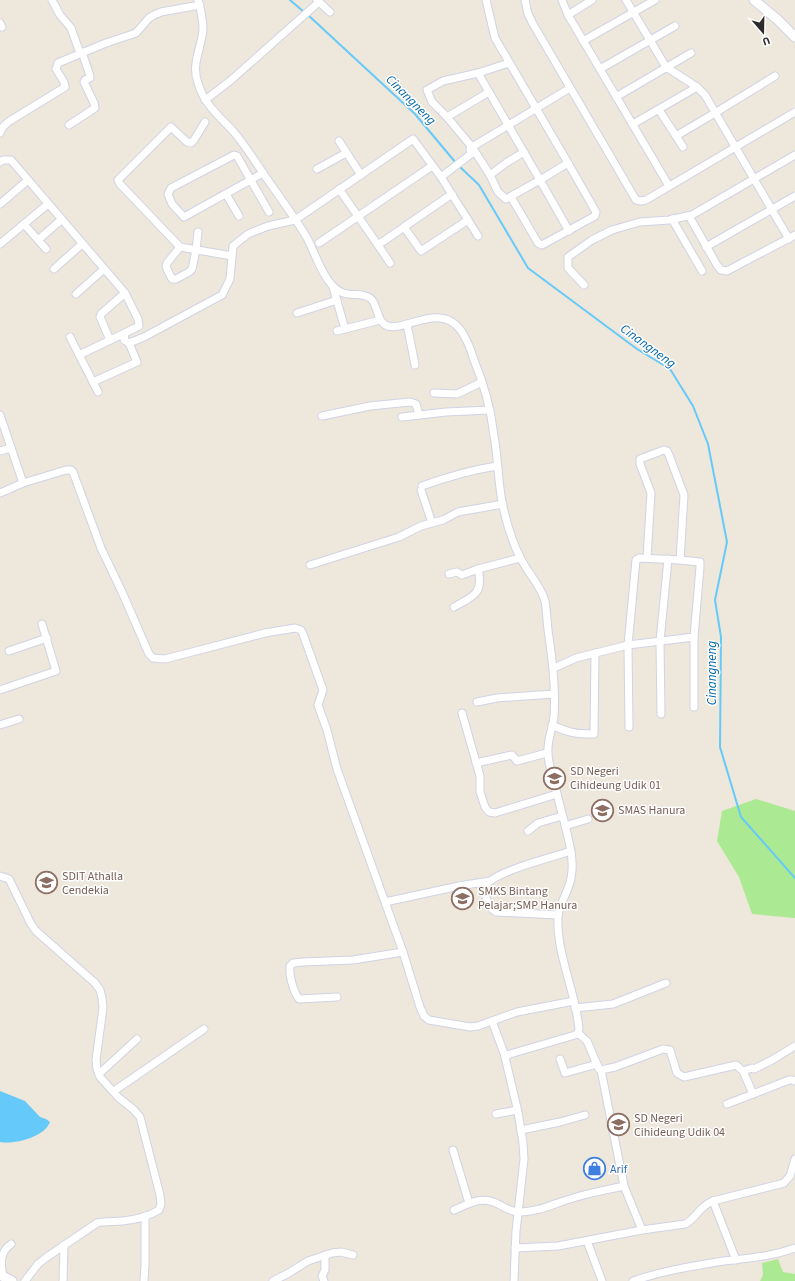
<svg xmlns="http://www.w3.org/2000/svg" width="795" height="1281" font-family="'Source Sans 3',sans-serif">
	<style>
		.green { fill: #ace993 }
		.water { fill: #65caf9 }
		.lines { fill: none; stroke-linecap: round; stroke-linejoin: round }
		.stream { stroke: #65caf9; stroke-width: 2 }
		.street-casing { stroke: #d0d3e5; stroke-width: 9 }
		.secondary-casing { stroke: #d0d3e5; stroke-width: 11 }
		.street { stroke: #fff; stroke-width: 7 }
		.secondary { stroke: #fff; stroke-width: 9 }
		.labels { text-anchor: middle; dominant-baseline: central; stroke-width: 3; stroke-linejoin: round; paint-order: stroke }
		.education-label { font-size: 12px; fill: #785e54; stroke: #fff; text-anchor: start }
		.shop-label { font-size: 12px; fill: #366cbe; stroke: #fff; text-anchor: start }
		.water-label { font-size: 13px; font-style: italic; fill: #0166a8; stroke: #fff }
	</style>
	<rect width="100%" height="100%" fill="#eee7db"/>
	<g class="green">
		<polygon points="756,799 795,811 795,918 752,914 739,877 717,841 722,811"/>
		<polygon points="778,1259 783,1272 795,1274 795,1281 760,1281 763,1275 762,1263"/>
	</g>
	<path class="water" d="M 0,1091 L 25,1101 L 40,1117 L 46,1119 L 50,1122 C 45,1137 13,1145 0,1142 Z"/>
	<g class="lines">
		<g class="stream">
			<polyline points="290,0 304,12"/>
			<polyline points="308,15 415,114 456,163"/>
			<polyline points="459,166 479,185 528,268 637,349 670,369 693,406 708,444 727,542 715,600 721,637 720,747 741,817 795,878"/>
		</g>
		<defs>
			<g id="street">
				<polyline points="52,0 60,15 71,28 80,53"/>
				<path d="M 198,0 C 201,10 203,20 203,30 C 201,49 191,65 198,83 C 204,104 219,116 233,131 C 245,145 255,161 265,176 C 279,196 293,215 306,236 C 315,252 319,270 331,284 C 345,301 359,290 370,298 C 378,304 376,318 384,324 C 400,337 439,298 462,332 C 467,340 471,350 474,360 C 484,384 491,410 494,436 C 498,458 498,480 502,502 C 506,521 512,542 521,559 C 528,573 541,586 545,601 C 547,613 547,626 549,637 C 553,664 556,689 554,716 C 553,728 547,740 548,752 C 548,761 551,772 554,781 C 559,805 567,828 571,852 C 573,864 573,876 568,888 C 565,897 559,906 558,916 C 556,954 576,992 579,1029 L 578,1033 L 575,1035 L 510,1054 L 505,1057 L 518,1112 L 523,1143 L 524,1159 L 516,1231 L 514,1281"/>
				<polyline points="317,0 330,12"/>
				<polyline points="486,0 495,38 568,163 540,180 478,73 509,63"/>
				<polyline points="525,0 528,14 533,24 636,200 641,201 646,200 795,112"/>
				<polyline points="562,0 568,15 669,186"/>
				<polyline points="626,0 666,67 697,87 705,95 789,239"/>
				<polyline points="568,15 592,0"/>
				<polyline points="0,23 2,27"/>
				<polyline points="583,41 655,0"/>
				<polyline points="600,69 675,26"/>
				<polyline points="478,73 443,81 427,90 432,102 447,117 472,147 490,175"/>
				<polyline points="616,97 691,53"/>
				<polyline points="205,100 230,81 319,2"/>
				<polyline points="659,110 676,136 715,113 775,76"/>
				<polyline points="447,117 489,92"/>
				<polyline points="205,122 194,140 191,143 187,142 171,127 118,180 120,184 180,247 232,256"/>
				<polyline points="633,124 697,87"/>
				<polyline points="69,125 95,108 94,103 84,82 85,80 90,78 90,76 82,52"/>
				<polyline points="0,133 3,127 8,122 65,87 64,82 56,69 58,63 106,43 136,33 149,18 154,15 161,12 200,5"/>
				<polyline points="676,136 683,147"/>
				<polyline points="339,141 361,175"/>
				<polyline points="524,152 506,163 490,175 498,192 506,199 540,180 569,231"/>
				<polyline points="0,162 3,160 11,160 125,293 138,319 139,326 125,333 124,340 129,343 144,337 222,295 230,279 233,246 248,234 268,226 295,220 413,139 441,177 471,154 470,149 472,147 570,88"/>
				<polyline points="317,169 346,153"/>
				<polyline points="263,173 184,217 172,204 168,194 171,188 234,155 237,156 269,212"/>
				<polyline points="441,177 478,236"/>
				<polyline points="339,189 378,245 452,194"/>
				<polyline points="226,194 239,216"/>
				<polyline points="511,197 538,243 542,245 595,216 596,212 568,163"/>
				<polyline points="0,204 28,180"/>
				<polyline points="689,216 717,265 721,270 727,271 795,235"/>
				<polyline points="672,219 702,271"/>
				<polyline points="24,224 46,249"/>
				<polyline points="404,227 421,251 468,220"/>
				<polyline points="38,240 61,220"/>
				<polyline points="319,243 432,166"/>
				<polyline points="0,244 48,204"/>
				<polyline points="378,245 390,263"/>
				<polyline points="180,247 167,263 166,267 172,279 176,279 189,272 192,269 196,250 198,232"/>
				<polyline points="706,247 795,196"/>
				<polyline points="54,269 82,244"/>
				<polyline points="584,285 568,268 568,257 592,240 612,230 640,222 669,220 692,215 795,155"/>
				<polyline points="333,287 345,329"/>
				<polyline points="76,294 104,269"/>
				<polyline points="297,313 337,300"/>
				<polyline points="407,324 415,365"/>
				<polyline points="337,331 380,320"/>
				<polyline points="70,337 98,392"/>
				<polyline points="110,340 100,317 101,314 125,293"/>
				<polyline points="79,355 125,333"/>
				<polyline points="93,382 137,362 129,343"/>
				<polyline points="434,393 457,394 482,382"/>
				<polyline points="0,415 23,483 0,493"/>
				<polyline points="322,416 370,406 410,402 416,404 419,415"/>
				<polyline points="402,417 446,412 490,410"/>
				<polyline points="0,451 11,448"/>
				<polyline points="23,483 66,470 71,470 73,472 101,548 122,592 149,654 153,658 165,659 265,633 295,628 301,630 303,634 323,690 318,705 327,730 337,769 403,952 420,1007 424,1016 429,1020 470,1027 478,1026 517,1012 574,1001"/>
				<path d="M 422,486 C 447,477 471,470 497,466"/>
				<polyline points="421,490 432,523"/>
				<polyline points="647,558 651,493 640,464 640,459 664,450 667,451 669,455 684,495 680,560"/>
				<polyline points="310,565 399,537 421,526 443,520 458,512 503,504"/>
				<polyline points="449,574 457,572 462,575 478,569"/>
				<path d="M 454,607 C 473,596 484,594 478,569 L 520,558"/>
				<polyline points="9,651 47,638"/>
				<polyline points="554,668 576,658 628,645 694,637 694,707"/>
				<polyline points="0,690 56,671 42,624"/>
				<polyline points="477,702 497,698 554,694"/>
				<polyline points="462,713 480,776 480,792 485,807 489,812 495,813 557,794"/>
				<polyline points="661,714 660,641 668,559"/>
				<polyline points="0,725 19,719"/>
				<path d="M 552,725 C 568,733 577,734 594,734 L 595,653"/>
				<polyline points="629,727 628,645 636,560 639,558 680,560 700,562 700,567 694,637"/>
				<polyline points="476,763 512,755 517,761 547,753"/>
				<polyline points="565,826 588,819"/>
				<polyline points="528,831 538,823 562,816"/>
				<path d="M 0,876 L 9,879 L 31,924 L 36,931 L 95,983 L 100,990 L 102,998 L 103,1008 L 96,1060 L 97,1069 L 100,1077 L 118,1097 L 134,1110 L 140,1117 L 160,1195 L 161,1204 L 159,1210 C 149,1216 134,1220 122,1221 C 114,1222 106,1221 97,1223 L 47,1257 L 38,1264 L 25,1281"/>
				<polyline points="385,902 459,886 490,881"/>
				<path d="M 558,915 L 496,912 C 490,909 488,903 486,897 C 485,892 483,889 486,885 C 496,871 553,857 571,851"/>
				<path d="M 337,997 L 299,999 C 293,991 289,975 290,966 L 293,963 L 303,962 L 353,960 L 403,952"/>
				<polyline points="575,1008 613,1004 666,983"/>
				<polyline points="492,1021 505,1056"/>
				<polyline points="578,1033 587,1041 599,1069 601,1070 615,1067 663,1049 670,1050 677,1073 684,1077 736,1065 743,1071 753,1094 789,1080 793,1080 795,1081"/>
				<polyline points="560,1059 565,1073 597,1064"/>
				<polyline points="601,1070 624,1186 642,1230"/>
				<polyline points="743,1071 752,1068 754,1069 772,1060 795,1046"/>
				<polyline points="99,1074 137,1039"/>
				<polyline points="114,1091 204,1029"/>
				<polyline points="727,1104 753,1094"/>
				<polyline points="496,1114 517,1110"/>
				<polyline points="521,1130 560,1122 585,1115"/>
				<polyline points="453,1150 469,1203"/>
				<polyline points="713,1201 736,1260"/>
				<path d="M 454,1210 C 471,1203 481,1195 500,1205 C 505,1208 513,1212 520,1212 C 538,1212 553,1204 570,1199 C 588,1193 606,1190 624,1186"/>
				<polyline points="587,1241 602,1281"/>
				<path d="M 515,1248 L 558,1246 L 642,1230 L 685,1224 C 696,1219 698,1207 713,1201 L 784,1183 L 790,1176 L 795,1159"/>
				<path d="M 3,1276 C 0,1263 0,1252 11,1244"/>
				<polyline points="63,1281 64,1245"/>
				<polyline points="144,1281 145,1265 145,1216"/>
				<polyline points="273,1281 287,1274 308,1261 332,1253 341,1252 353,1255"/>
				<polyline points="324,1281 322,1276 325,1270 325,1255"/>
				<path d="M 633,1281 C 662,1271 693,1266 723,1261 C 749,1258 770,1257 795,1248"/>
			</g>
			<g id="secondary">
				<polyline points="754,0 778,20 795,37"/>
				<polyline points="0,1275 12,1281"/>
			</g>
		</defs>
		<use href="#street" class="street-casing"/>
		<use href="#secondary" class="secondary-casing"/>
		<use href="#street" class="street"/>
		<use href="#secondary" class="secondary"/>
	</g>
	<defs>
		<symbol id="school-ring" viewBox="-11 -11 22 22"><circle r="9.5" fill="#fff" stroke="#8d6e63" stroke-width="1.5"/><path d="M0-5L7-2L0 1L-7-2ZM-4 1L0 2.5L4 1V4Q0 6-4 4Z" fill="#8d6e63"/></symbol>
		<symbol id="shop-ring" viewBox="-11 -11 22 22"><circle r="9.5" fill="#fff" stroke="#3f7fe0" stroke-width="1.5"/><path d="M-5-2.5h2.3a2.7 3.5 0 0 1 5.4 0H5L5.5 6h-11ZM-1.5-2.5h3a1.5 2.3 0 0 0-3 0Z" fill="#3f7fe0"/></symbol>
	</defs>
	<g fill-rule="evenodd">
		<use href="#school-ring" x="542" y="766" width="25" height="25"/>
		<use href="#school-ring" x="590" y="798" width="25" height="25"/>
		<use href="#school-ring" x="34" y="870" width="25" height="25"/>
		<use href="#school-ring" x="450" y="886" width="25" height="25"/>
		<use href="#school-ring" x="606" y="1112" width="25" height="25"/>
		<use href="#shop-ring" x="582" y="1156" width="25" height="25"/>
	</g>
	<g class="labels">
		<g class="education-label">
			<text x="570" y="771">SD Negeri<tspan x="570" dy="14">Cihideung Udik 01</tspan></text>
			<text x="618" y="810">SMAS Hanura</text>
			<text x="62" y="876">SDIT Athalla<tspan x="62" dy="14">Cendekia</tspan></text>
			<text x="478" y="891">SMKS Bintang<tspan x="478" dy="14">Pelajar;SMP Hanura</tspan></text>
			<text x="634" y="1118">SD Negeri<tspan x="634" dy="14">Cihideung Udik 04</tspan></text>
		</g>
		<g class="shop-label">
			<text x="610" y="1169">Arif</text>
		</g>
		<g class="water-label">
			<text transform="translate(411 100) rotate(45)">Cinangneng</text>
			<text transform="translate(648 346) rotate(36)">Cinangneng</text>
			<text transform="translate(712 673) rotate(-90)">Cinangneng</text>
		</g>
	</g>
	<g transform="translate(763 32) rotate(160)" stroke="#ffffff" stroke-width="3" paint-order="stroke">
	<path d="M0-3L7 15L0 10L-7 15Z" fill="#2b2b2b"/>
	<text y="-6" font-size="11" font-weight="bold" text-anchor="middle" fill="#2b2b2b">U</text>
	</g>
</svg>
